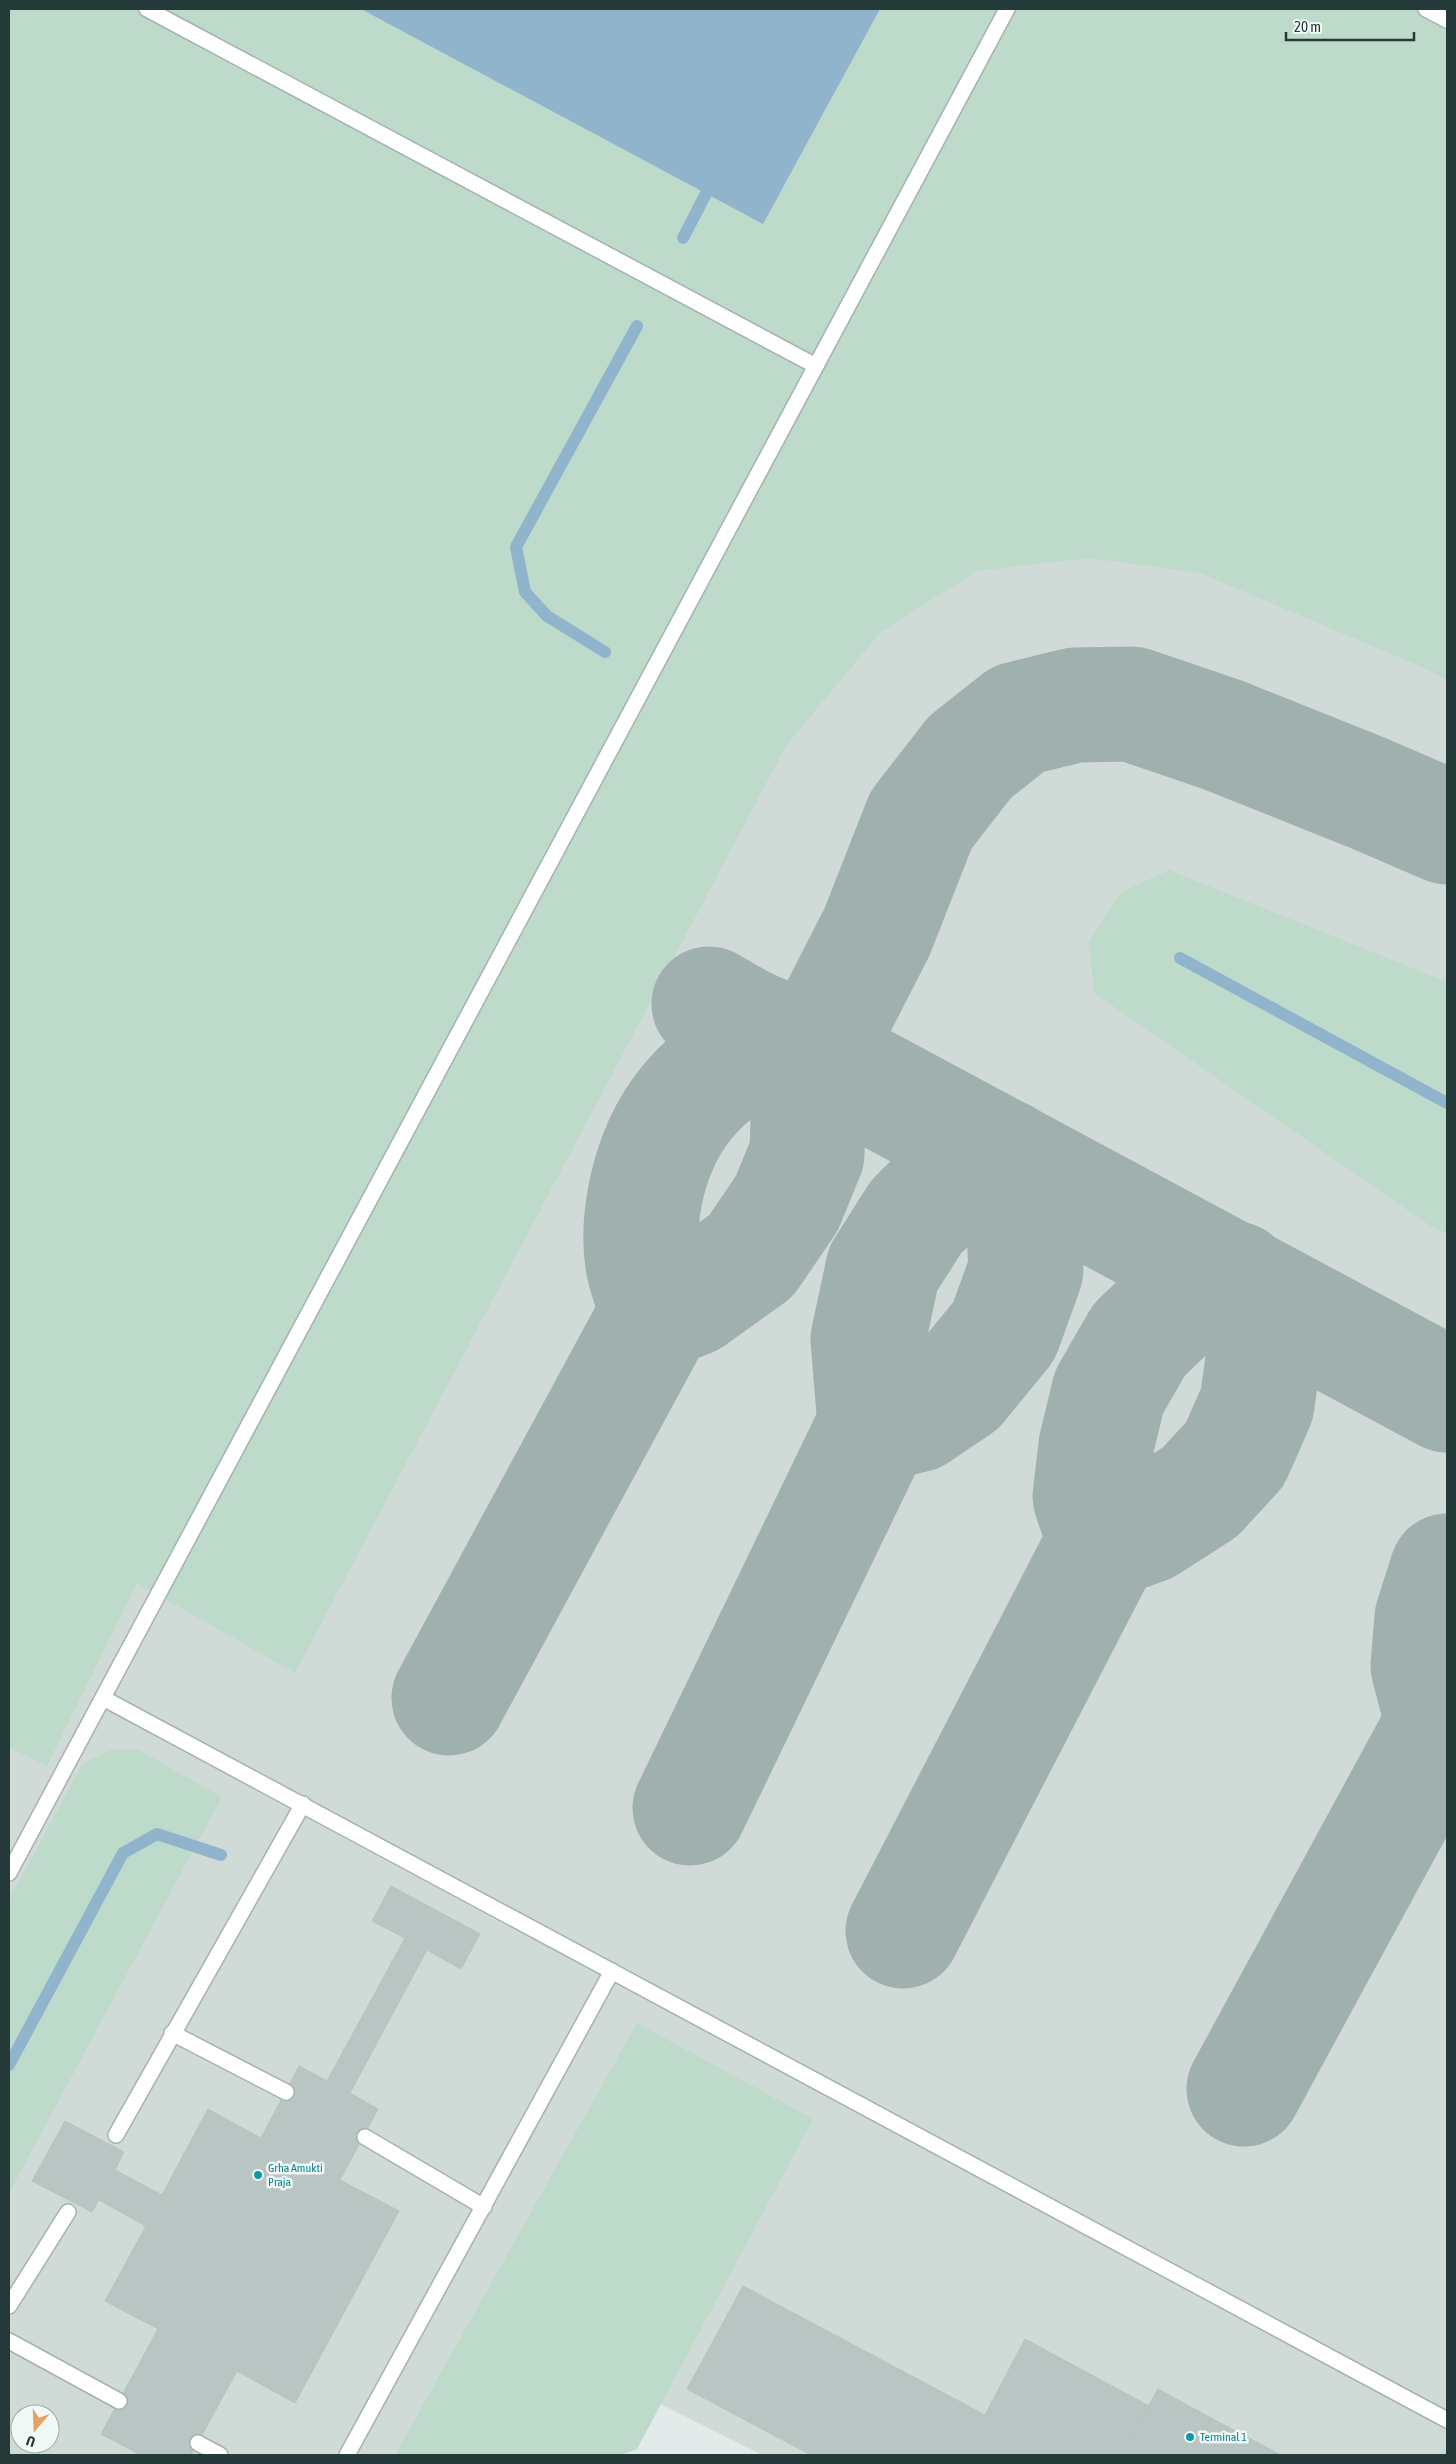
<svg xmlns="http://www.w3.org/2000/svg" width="1456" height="2464" font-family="'Asap Condensed',sans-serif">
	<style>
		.built { fill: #d0dbd8; fill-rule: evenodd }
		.green { fill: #bddacb }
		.water { fill: #8fb4cb }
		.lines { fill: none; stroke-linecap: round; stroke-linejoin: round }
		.stream { stroke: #8fb4cb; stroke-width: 12 }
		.taxiway { stroke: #a0b0af; stroke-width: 115 }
		.building { fill: #b8c5c3; stroke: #b5c4c1 }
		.service-casing { stroke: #a5b2b1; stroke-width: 18 }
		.service { stroke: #fff; stroke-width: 15 }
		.culture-dot { fill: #0f9aa8; stroke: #f2f8f6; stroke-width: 2 }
		.labels { text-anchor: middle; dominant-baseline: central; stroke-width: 5; stroke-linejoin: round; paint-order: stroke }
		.culture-label { font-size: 12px; fill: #0d838f; stroke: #f2f8f6; text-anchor: start }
	</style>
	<rect width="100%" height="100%" fill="#e2ebe9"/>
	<path class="built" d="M 1447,9 L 1447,2455 L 762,2455 L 611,2379 L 571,2455 L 9,2455 L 9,726 ZM 20,2414 L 50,2414 L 50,2444 L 20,2444 Z"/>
	<g class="green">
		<polygon points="9,9 1447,9 1447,680 1422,667 1200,573 1089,558 977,571 881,632 786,746 295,1673 137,1583 47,1766 9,1747"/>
		<polygon points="1169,870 1447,982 1447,1233 1432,1227 1094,993 1089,942 1120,893"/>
		<polygon points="137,1749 222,1797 9,2193 9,1900 83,1763 112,1750"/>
		<polygon points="637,2023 813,2119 637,2449 621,2455 395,2455"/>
	</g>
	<polygon class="water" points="361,9 880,9 763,224"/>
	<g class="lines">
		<g class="stream">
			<polyline points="683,238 713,180"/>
			<polyline points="605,652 547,616 525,592 516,547 637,326"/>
			<polyline points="1180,958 1447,1103"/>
			<polyline points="9,2065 123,1853 157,1834 221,1855"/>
		</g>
		<g class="taxiway">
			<polyline points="709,1004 744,1024 814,1055 1447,1395"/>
			<polyline points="814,1055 877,932 921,820 970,757 1018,719 1075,705 1132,704 1223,735 1368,793 1447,827"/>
			<polyline points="658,1312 691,1299 751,1256 787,1203 807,1154 808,1114 795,1047"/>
			<path d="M 449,1698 L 658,1312 C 653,1296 646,1280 643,1264 C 639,1242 641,1217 645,1196 C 660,1117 704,1072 774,1037"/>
			<polyline points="1443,1723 1428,1666 1432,1618 1447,1571"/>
			<polyline points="690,1808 875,1425 868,1339 883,1269 916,1217 957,1176 1005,1157 1023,1212 1026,1270 1004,1331 959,1386 916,1415 875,1425"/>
			<polyline points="903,1931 1105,1541 1090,1497 1096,1446 1109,1392 1139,1340 1192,1289 1235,1279 1262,1313 1265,1345 1257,1404 1235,1454 1200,1492 1147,1526 1105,1541"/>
			<polyline points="1244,2089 1443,1723 1447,1721"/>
		</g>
	</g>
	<g class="building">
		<polygon points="391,1886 480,1934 461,1969 427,1950 350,2093 378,2109 340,2180 399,2211 295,2403 237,2371 191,2455 141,2455 101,2434 158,2329 105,2301 146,2226 99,2200 92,2212 32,2181 65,2121 124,2152 115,2170 162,2195 208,2109 261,2138 299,2066 327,2081 405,1938 372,1921"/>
		<polygon points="743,2286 985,2415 1025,2339 1149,2406 1122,2455 811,2455 687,2389"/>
		<polygon points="1158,2389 1213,2419 1281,2455 1122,2455"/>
	</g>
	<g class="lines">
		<defs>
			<g id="service">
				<polyline points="147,9 816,366"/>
				<polyline points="1426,9 1447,20"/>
				<polyline points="103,1698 1447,2420"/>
				<polyline points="9,1873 1007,9"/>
				<polyline points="172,2033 286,2092"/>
				<polyline points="116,2135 303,1804"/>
				<polyline points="365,2137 484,2207"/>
				<polyline points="9,2306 68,2212"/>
				<polyline points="9,2341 119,2401"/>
				<polyline points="198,2443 220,2455"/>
				<polyline points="347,2455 612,1971"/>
			</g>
		</defs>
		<use href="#service" class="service-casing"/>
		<use href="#service" class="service"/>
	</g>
	<g class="culture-dot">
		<circle cx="258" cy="2175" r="5"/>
		<circle cx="1190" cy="2437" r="5"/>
	</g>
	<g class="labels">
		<g class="culture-label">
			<text x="268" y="2168">Grha Amukti<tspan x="268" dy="14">Praja</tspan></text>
			<text x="1200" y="2437">Terminal 1</text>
		</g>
	</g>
	<rect width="1456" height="2464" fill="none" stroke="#243a39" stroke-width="20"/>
	<g transform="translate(35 2429) rotate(199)"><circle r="24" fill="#f2f8f6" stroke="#a0acaa"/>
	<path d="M0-4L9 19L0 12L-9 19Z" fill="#e5a266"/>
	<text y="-8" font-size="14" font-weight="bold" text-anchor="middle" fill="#243a39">U</text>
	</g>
	<path d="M1286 32v8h128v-8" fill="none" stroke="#243a39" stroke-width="2.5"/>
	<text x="1294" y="32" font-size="15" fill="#243a39" stroke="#f2f8f6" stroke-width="4" paint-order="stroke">20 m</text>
</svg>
